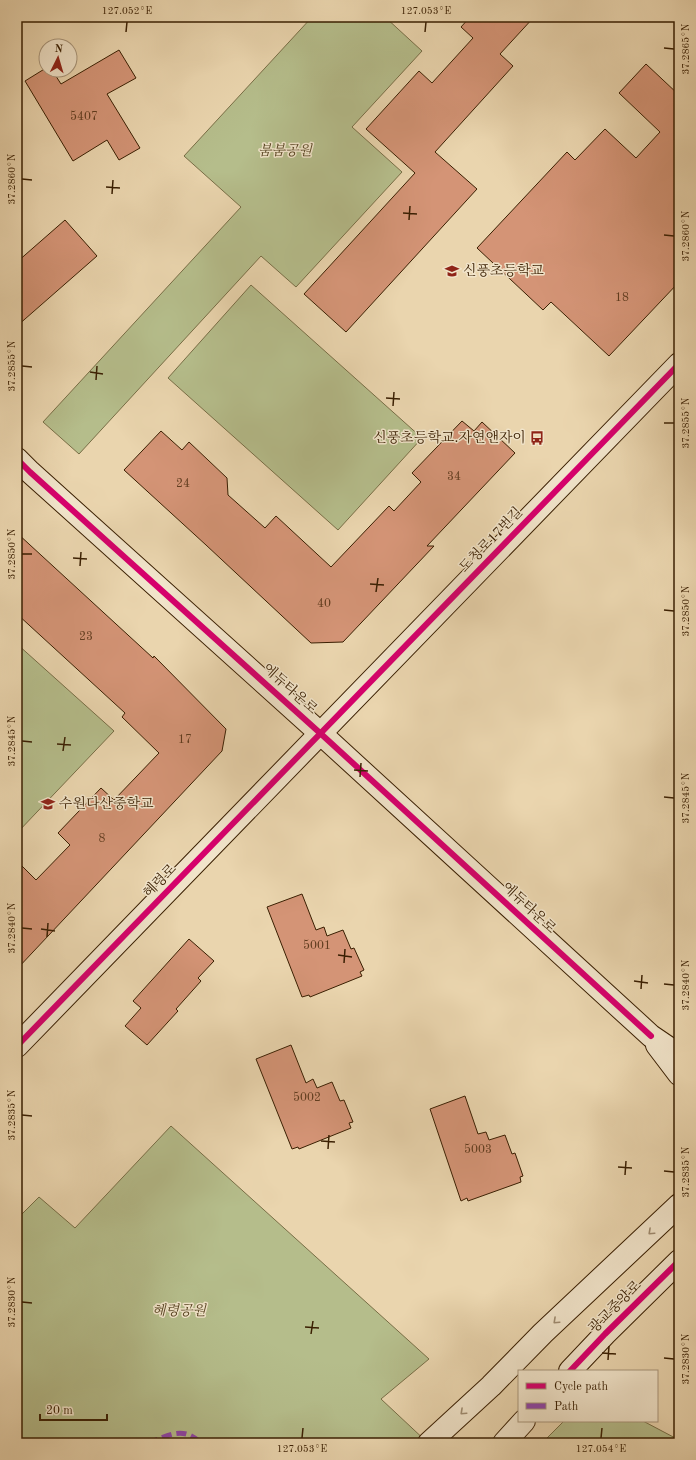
<svg xmlns="http://www.w3.org/2000/svg" width="696" height="1460" font-family="'Old Standard TT','Noto Serif KR',serif">
	<style>
		.green { fill: #b5bd8b; stroke: #786e46 }
		.building { fill: #d49476; stroke: #3a1f02 }
		.lines { fill: none; stroke-linecap: round; stroke-linejoin: round }
		.secondary-casing { stroke: #3a1f02; stroke-width: 24 }
		.secondary { stroke: #f1e4ca; stroke-width: 22 }
		.quiet { stroke: #8e44ad; stroke-width: 5; stroke-dasharray: 10 5; stroke-linecap: butt }
		.cycleway-casing { stroke: #f1e4ca; stroke-width: 8 }
		.cycleway { stroke: #d6006c; stroke-width: 6 }
		.oneway { stroke: #9f8b70 }
		.ticks { fill: none; stroke: #3a1f02; stroke-width: 1.5 }
		.labels { text-anchor: middle; dominant-baseline: central; stroke-width: 3; stroke-linejoin: round; paint-order: stroke }
		.number-label { font-size: 12px; fill: #603c1f }
		.park-label { font-size: 14px; font-style: italic; fill: #594624; stroke: #f1e4ca }
		.poi-label { font-size: 14px; fill: #3a1f02; stroke: #f1e4ca; text-anchor: start }
		.street-label { font-size: 14px; fill: #3a1f02; stroke: #f1e4ca }
		.neatline { fill: none; stroke: #3a1f02; stroke-width: 1.5 }
		.ticks-label { font-size: 10px; text-anchor: middle; fill: #3a1f02 }
	</style>
	<rect width="100%" height="100%" fill="#ead5ae"/>
	<filter id="stains"><feTurbulence type="fractalNoise" baseFrequency=".005" numOctaves="4"/><feColorMatrix values="0 0 0 0 .2 0 0 0 0 .09 0 0 0 0 .02 0 0 0 .5 -.17"/></filter>
	<radialGradient id="worn" r=".72"><stop offset=".6" stop-color="#630" stop-opacity="0"/><stop offset="1" stop-color="#630" stop-opacity=".3"/></radialGradient>
	<g class="green">
		<polygon points="312,17 385,17 422,51 352,127 402,172 296,287 261,256 79,454 43,422 241,207 184,156"/>
		<polygon points="251,285 422,438 338,530 168,378"/>
		<polygon points="17,644 114,731 17,833"/>
		<polygon points="171,1126 429,1359 381,1399 428,1443 17,1443 17,1219 39,1197 75,1228"/>
		<polygon points="564,1421 643,1421 679,1440 679,1443 542,1443"/>
	</g>
	<g class="building">
		<polygon points="470,17 534,17 500,54 513,66 435,152 477,189 346,332 304,294 415,173 366,129 419,71 432,83 473,38 461,27"/>
		<polygon points="119,50 136,78 107,94 140,148 119,160 107,140 73,161 25,81 46,68 46,70 52,70 61,84"/>
		<polygon points="646,64 679,95 679,282 609,356 551,302 543,310 477,248 567,152 575,160 605,129 636,158 660,132 619,93"/>
		<polygon points="65,220 97,256 17,326 17,262"/>
		<polygon points="462,421 474,431 482,422 515,453 427,546 434,546 343,642 311,643 206,545 124,470 161,431 182,450 189,442 227,478 228,495 265,528 276,516 331,567 389,506 394,511 421,482 412,473"/>
		<polygon points="17,533 153,658 154,656 226,729 222,751 17,969 17,861 36,880 70,845 58,833 101,788 114,800 159,753 122,717 125,713 17,614"/>
		<polygon points="302,894 316,930 324,927 327,936 343,930 351,949 354,948 364,970 360,972 362,976 310,997 309,995 302,997 267,907"/>
		<polygon points="189,939 214,961 198,978 201,981 176,1009 178,1011 147,1045 125,1026 141,1008 133,1001"/>
		<polygon points="291,1045 306,1083 313,1079 317,1088 332,1082 340,1101 344,1100 353,1122 349,1123 351,1128 299,1149 298,1147 292,1149 256,1059"/>
		<polygon points="465,1096 478,1134 486,1132 489,1140 505,1135 512,1154 515,1153 523,1176 520,1177 521,1182 468,1201 467,1198 461,1201 430,1109"/>
	</g>
	<g class="lines">
		<defs>
			<g id="secondary">
				<polyline points="17,459 30,472 320,733 651,1036 679,1055"/>
				<polyline points="657,1045 679,1074"/>
				<polyline points="17,1046 679,364"/>
				<polyline points="570,1371 605,1334 679,1261"/>
				<polyline points="429,1443 491,1386 543,1333 679,1205"/>
				<polyline points="504,1443 524,1421"/>
			</g>
		</defs>
		<use href="#secondary" class="secondary-casing"/>
		<use href="#secondary" class="secondary"/>
		<path class="quiet" d="M 148,1443 C 169,1436 182,1425 201,1443"/>
		<defs>
			<g id="cycleway">
				<polyline points="17,459 30,472 320,733 651,1036"/>
				<polyline points="17,1046 679,364"/>
				<polyline points="570,1371 605,1334 679,1261"/>
			</g>
		</defs>
		<use href="#cycleway" class="cycleway-casing"/>
		<use href="#cycleway" class="cycleway"/>
	</g>
	<defs><path id="oneway-chevron" d="M-2-3.5L2.5 0L-2 3.5" fill="none" stroke-width="1.6" stroke-linecap="round" stroke-linejoin="round"/></defs>
	<g class="oneway">
		<use href="#oneway-chevron" transform="translate(651 1232) rotate(137)"/>
		<use href="#oneway-chevron" transform="translate(556 1321) rotate(137)"/>
		<use href="#oneway-chevron" transform="translate(463 1412) rotate(137)"/>
	</g>
	<path class="ticks" d="M 126,32 L 127,22M 425,32 L 426,22M 664,48 L 674,49M 22,179 L 32,180M 106,187 L 120,188M 112,194 L 113,180M 403,213 L 417,214M 409,220 L 410,206M 664,235 L 674,236M 22,366 L 32,367M 90,372 L 103,374M 96,380 L 97,366M 386,398 L 400,399M 393,406 L 394,392M 664,423 L 674,423M 22,554 L 32,554M 73,558 L 87,559M 80,566 L 81,552M 370,584 L 384,585M 376,592 L 378,578M 664,610 L 674,611M 22,741 L 32,742M 57,744 L 71,745M 63,751 L 65,737M 354,770 L 368,771M 360,777 L 361,763M 664,797 L 674,798M 22,928 L 32,929M 41,929 L 55,931M 47,937 L 48,923M 338,955 L 352,957M 344,963 L 345,949M 634,981 L 648,983M 664,984 L 674,985M 641,989 L 642,975M 22,1115 L 32,1116M 321,1141 L 335,1142M 328,1149 L 329,1135M 618,1167 L 632,1168M 664,1171 L 674,1172M 625,1175 L 626,1161M 22,1302 L 32,1303M 305,1327 L 319,1328M 311,1334 L 313,1321M 602,1353 L 616,1354M 664,1358 L 674,1359M 608,1360 L 609,1346M 302,1438 L 303,1428M 601,1438 L 602,1428"/>
	<defs>
		<symbol id="school-bare" viewBox="-9 -9 18 18"><path d="M0-5L7-2L0 1L-7-2ZM-4 1L0 2.5L4 1V4Q0 6-4 4Z" fill="#8f2418" stroke="#f1e4ca" stroke-width="2.5" paint-order="stroke"/></symbol>
		<symbol id="bus-bare" viewBox="-9 -9 18 18"><path d="M-5-6H5V4H4V6H2V4H-2V6H-4V4H-5ZM-3.5-4V0h7V-4ZM-3.5 1.2v1.5H-2V1.2ZM2 1.2v1.5H3.5V1.2Z" fill="#8f2418" stroke="#f1e4ca" stroke-width="2.5" paint-order="stroke"/></symbol>
	</defs>
	<g fill-rule="evenodd">
		<use href="#school-bare" x="442" y="261" width="20" height="20"/>
		<use href="#bus-bare" x="527" y="428" width="20" height="20"/>
		<use href="#school-bare" x="38" y="794" width="20" height="20"/>
	</g>
	<g class="labels">
		<g class="number-label">
			<text x="84" y="117">5407</text>
			<text x="622" y="298">18</text>
			<text x="454" y="477">34</text>
			<text x="183" y="484">24</text>
			<text x="324" y="604">40</text>
			<text x="86" y="637">23</text>
			<text x="185" y="740">17</text>
			<text x="102" y="839">8</text>
			<text x="317" y="946">5001</text>
			<text x="307" y="1098">5002</text>
			<text x="478" y="1150">5003</text>
		</g>
		<g class="park-label">
			<text x="285" y="151">붐붐공원</text>
			<text x="179" y="1311">혜령공원</text>
		</g>
		<g class="poi-label">
			<text x="463" y="271">신풍초등학교</text>
			<text x="526" y="438" text-anchor="end">신풍초등학교.자연앤자이</text>
			<text x="59" y="804">수원다산중학교</text>
		</g>
		<g class="street-label">
			<text transform="translate(491 540) rotate(-46)">도청로17번길</text>
			<text transform="translate(290 689) rotate(42)">에듀타운로</text>
			<text transform="translate(160 881) rotate(-46)">혜령로</text>
			<text transform="translate(529 908) rotate(43)">에듀타운로</text>
			<text transform="translate(615 1307) rotate(-45)">광교중앙로</text>
		</g>
	</g>
	<rect width="696" height="1460" fill="none" stroke="#ead5ae" stroke-width="44"/>
	<rect x="518" y="1370" width="140" height="52" fill="#f1e4ca" stroke="#a8957a"/>
	<rect x="526" y="1383" width="20" height="6" fill="#d6006c" stroke="#a8957a"/>
	<text x="554" y="1390" font-size="12" fill="#3a1f02">Cycle path</text>
	<rect x="526" y="1403" width="20" height="6" fill="#8e44ad" stroke="#a8957a"/>
	<text x="554" y="1410" font-size="12" fill="#3a1f02">Path</text>
	<g transform="translate(58 58) rotate(5)"><circle r="19" fill="#f1e4ca" stroke="#a8957a"/>
	<path d="M0-3L7 15L0 10L-7 15Z" fill="#8f2418"/>
	<text y="-6" font-size="11" font-weight="bold" text-anchor="middle" fill="#3a1f02">N</text>
	</g>
	<path d="M40 1414v6h67v-6" fill="none" stroke="#3a1f02" stroke-width="2"/>
	<text x="46" y="1414" font-size="12" fill="#3a1f02" stroke="#f1e4ca" stroke-width="3" paint-order="stroke">20 m</text>
	<rect x="22" y="22" width="652" height="1416" class="neatline"/>
	<g class="ticks-label">
		<text x="127" y="14">127.052°E</text>
		<text x="426" y="14">127.053°E</text>
		<text transform="translate(685 49) rotate(-90)" y="4">37.2865°N</text>
		<text transform="translate(11 179) rotate(-90)" y="4">37.2860°N</text>
		<text transform="translate(685 236) rotate(-90)" y="4">37.2860°N</text>
		<text transform="translate(11 366) rotate(-90)" y="4">37.2855°N</text>
		<text transform="translate(685 423) rotate(-90)" y="4">37.2855°N</text>
		<text transform="translate(11 554) rotate(-90)" y="4">37.2850°N</text>
		<text transform="translate(685 611) rotate(-90)" y="4">37.2850°N</text>
		<text transform="translate(11 741) rotate(-90)" y="4">37.2845°N</text>
		<text transform="translate(685 798) rotate(-90)" y="4">37.2845°N</text>
		<text transform="translate(11 928) rotate(-90)" y="4">37.2840°N</text>
		<text transform="translate(685 985) rotate(-90)" y="4">37.2840°N</text>
		<text transform="translate(11 1115) rotate(-90)" y="4">37.2835°N</text>
		<text transform="translate(685 1172) rotate(-90)" y="4">37.2835°N</text>
		<text transform="translate(11 1302) rotate(-90)" y="4">37.2830°N</text>
		<text transform="translate(685 1359) rotate(-90)" y="4">37.2830°N</text>
		<text x="302" y="1452">127.053°E</text>
		<text x="601" y="1452">127.054°E</text>
	</g>
	<rect width="100%" height="100%" filter="url(#stains)"/>
	<rect width="100%" height="100%" fill="url(#worn)"/>
</svg>
